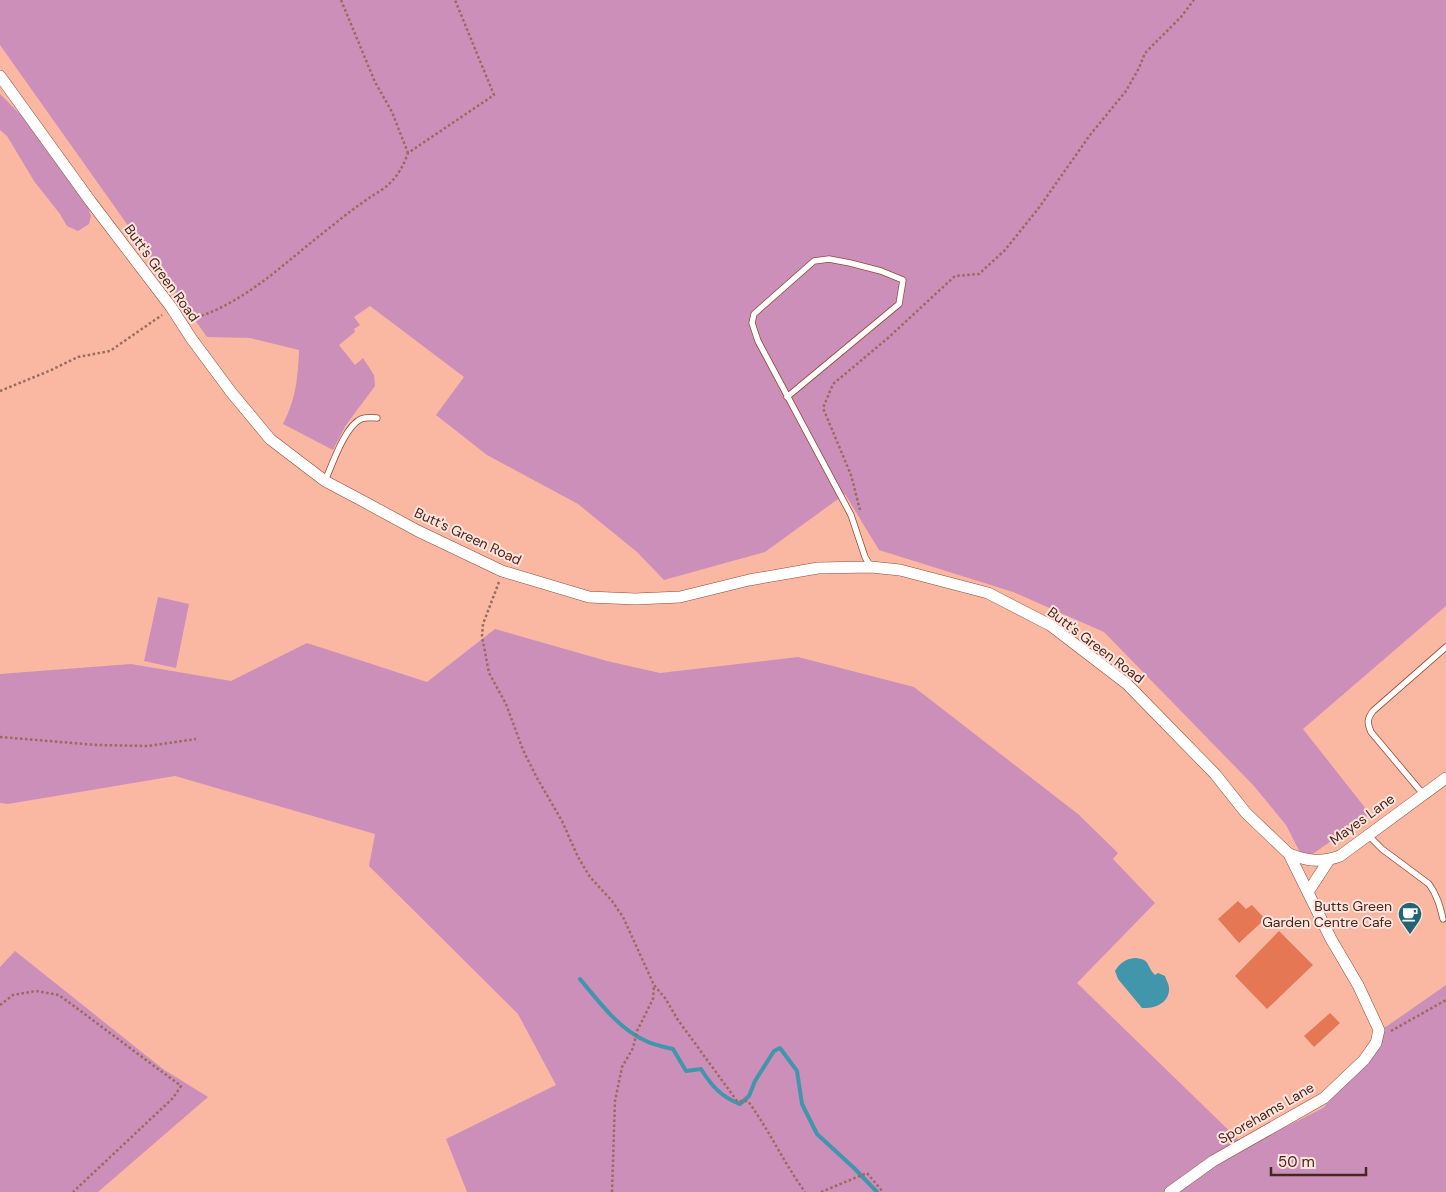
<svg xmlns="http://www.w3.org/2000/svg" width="1446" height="1192" font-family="'DM Sans',sans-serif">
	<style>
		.green { fill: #cc8fb9 }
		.water { fill: #4296ac }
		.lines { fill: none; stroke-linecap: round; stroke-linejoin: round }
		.stream { stroke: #4296ac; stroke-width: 4 }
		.building { fill: #e57755 }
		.lane-casing { stroke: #924a33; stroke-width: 7 }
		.street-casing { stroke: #924a33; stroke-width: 12 }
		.path { stroke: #9a6b5c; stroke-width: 2.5; stroke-dasharray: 2.5 2.5; stroke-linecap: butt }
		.lane { stroke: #fff; stroke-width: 5.5 }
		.street { stroke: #fff; stroke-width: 11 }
		.labels { text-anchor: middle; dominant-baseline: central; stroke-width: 4; stroke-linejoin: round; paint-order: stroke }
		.street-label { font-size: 14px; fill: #47281e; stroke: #fee4dc }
		.poi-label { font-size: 14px; fill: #47281e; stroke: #fee4dc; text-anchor: end }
	</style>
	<rect width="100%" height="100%" fill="#fab8a3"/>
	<g class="green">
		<path d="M 0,0 L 1446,0 L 1446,606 L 1303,729 L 1370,814 L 1304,860 L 1286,825 L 1254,786 L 1104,632 L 1013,592 L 879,550 L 845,494 L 765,552 L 664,580 L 637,552 L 578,504 L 487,455 L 436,415 L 464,377 L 370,306 L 354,317 L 360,325 L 354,329 L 355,332 L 339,345 L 355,365 L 363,358 L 374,375 L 375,386 L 346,425 L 333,450 L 283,424 C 296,399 298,377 299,350 L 250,338 L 207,337 L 0,45 Z"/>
		<polygon points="0,94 21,115 85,199 91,216 89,224 78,231 67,226 60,214 34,181 7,136 0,130"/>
		<polygon points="158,597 189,604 176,668 144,661"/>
		<polygon points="495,629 607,661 660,673 798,657 914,687 1078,814 1118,853 1113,859 1155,903 1077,983 1246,1147 1323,1108 1371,1057 1380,1031 1446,985 1446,1192 467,1192 446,1139 556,1085 518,1014 369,866 375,834 175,776 8,804 0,803 0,674 131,664 231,681 307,643 427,682"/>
		<polygon points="15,951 163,1069 208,1097 98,1192 0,1192 0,967"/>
	</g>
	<path class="water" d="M 1135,958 C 1151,959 1146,966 1155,975 L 1158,973 L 1165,976 C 1166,980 1169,984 1169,988 C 1170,1003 1154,1009 1142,1008 L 1118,979 L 1115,971 C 1120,963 1125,959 1135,958 Z"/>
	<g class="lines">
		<path class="stream" d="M 580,979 C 599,1002 619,1029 646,1041 C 654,1045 664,1047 673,1049 L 686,1071 L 701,1069 C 711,1085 721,1097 740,1104 L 749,1096 L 755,1081 L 774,1051 L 780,1048 L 797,1071 L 802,1104 L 817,1134 L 854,1168 L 877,1192"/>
	</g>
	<g class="building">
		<polygon points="1238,901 1246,909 1252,905 1265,919 1239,943 1218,919"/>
		<polygon points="1279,931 1313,965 1267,1009 1235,976"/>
		<polygon points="1330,1013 1340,1023 1314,1047 1304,1036"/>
	</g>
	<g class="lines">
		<defs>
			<g id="lane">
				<polyline points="787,397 899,304 903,280 881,271 850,263 829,259 814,261 754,314 752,323 758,341 851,515 865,557 871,567"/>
				<path d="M 325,481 C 332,465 345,426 361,419 C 366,417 371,418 377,418"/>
				<path d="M 1423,794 L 1371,732 C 1367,722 1367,719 1373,711 L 1446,647"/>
				<path d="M 1368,835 L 1382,849 L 1429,884 C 1437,895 1440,906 1443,919"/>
			</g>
			<g id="street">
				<polyline points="0,76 91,202 171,307 191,338 231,392 270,439 325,481 359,499 418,531 502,571 589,597 635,599 680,597 749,580 818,568 871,567 900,570 988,593 1050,625 1127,684 1215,774 1246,813 1289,854 1331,939 1358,985 1379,1030 1376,1043 1364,1060 1324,1098 1213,1161 1170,1192"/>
				<path d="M 1289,854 C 1308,861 1321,863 1340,856 L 1446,778"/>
				<polyline points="1308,892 1329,860"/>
			</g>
		</defs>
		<use href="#lane" class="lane-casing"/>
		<use href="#street" class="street-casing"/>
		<g class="path">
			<polyline points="341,0 375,82 392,112 408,153"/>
			<path d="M 192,319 C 248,302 287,260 332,226 C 344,216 356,207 369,198 C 376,193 385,189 391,182 C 399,174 404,164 408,153 L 494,95 L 455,0"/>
			<polyline points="0,391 49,371 78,357 110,351 162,315"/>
			<polyline points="860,510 851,475 823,408 833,384 888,338 955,276 979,274 1005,250 1038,209 1090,135 1126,91 1139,68 1145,53 1181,17 1194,0"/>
			<path d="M 499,582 L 483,624 L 482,636 L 489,673 L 506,704 L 523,750 L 537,778 L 562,821 L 578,857 L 590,877 L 612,901 L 623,917 L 654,985 L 665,998 L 678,1020 L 737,1101 L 748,1101 C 769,1130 784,1163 805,1192"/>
			<polyline points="0,737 97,745 148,746 196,739"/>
			<polyline points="0,1005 13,995 36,991 59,995 181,1086 173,1098 73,1192"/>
			<polyline points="1391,1031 1446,1000"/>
			<polyline points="612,1192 615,1101 622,1067 633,1048 637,1031 653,999 654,986"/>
			<polyline points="821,1192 867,1173 883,1192"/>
		</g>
		<use href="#lane" class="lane"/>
		<use href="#street" class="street"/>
	</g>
	<defs>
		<symbol id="cafe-pin" viewBox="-11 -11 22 30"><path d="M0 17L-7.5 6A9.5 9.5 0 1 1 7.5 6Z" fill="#206476" stroke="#fee4dc"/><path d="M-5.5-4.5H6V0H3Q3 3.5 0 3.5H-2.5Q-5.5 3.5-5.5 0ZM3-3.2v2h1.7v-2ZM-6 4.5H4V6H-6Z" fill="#fff"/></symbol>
	</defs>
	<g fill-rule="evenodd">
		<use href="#cafe-pin" x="1396" y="900" width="28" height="38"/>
	</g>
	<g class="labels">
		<g class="street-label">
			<text transform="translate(162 273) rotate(54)">Butt's Green Road</text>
			<text transform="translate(468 536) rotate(25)">Butt's Green Road</text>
			<text transform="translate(1096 645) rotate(37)">Butt's Green Road</text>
			<text transform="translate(1362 819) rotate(-36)">Mayes Lane</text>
			<text transform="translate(1266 1113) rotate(-30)">Sporehams Lane</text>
		</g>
		<g class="poi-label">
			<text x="1392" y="906">Butts Green<tspan x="1392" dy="16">Garden Centre Cafe</tspan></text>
		</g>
	</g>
	<path d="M1271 1167v8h95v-8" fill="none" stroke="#47281e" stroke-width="2.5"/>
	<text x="1278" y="1167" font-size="15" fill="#47281e" stroke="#fee4dc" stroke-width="4" paint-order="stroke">50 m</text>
</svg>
